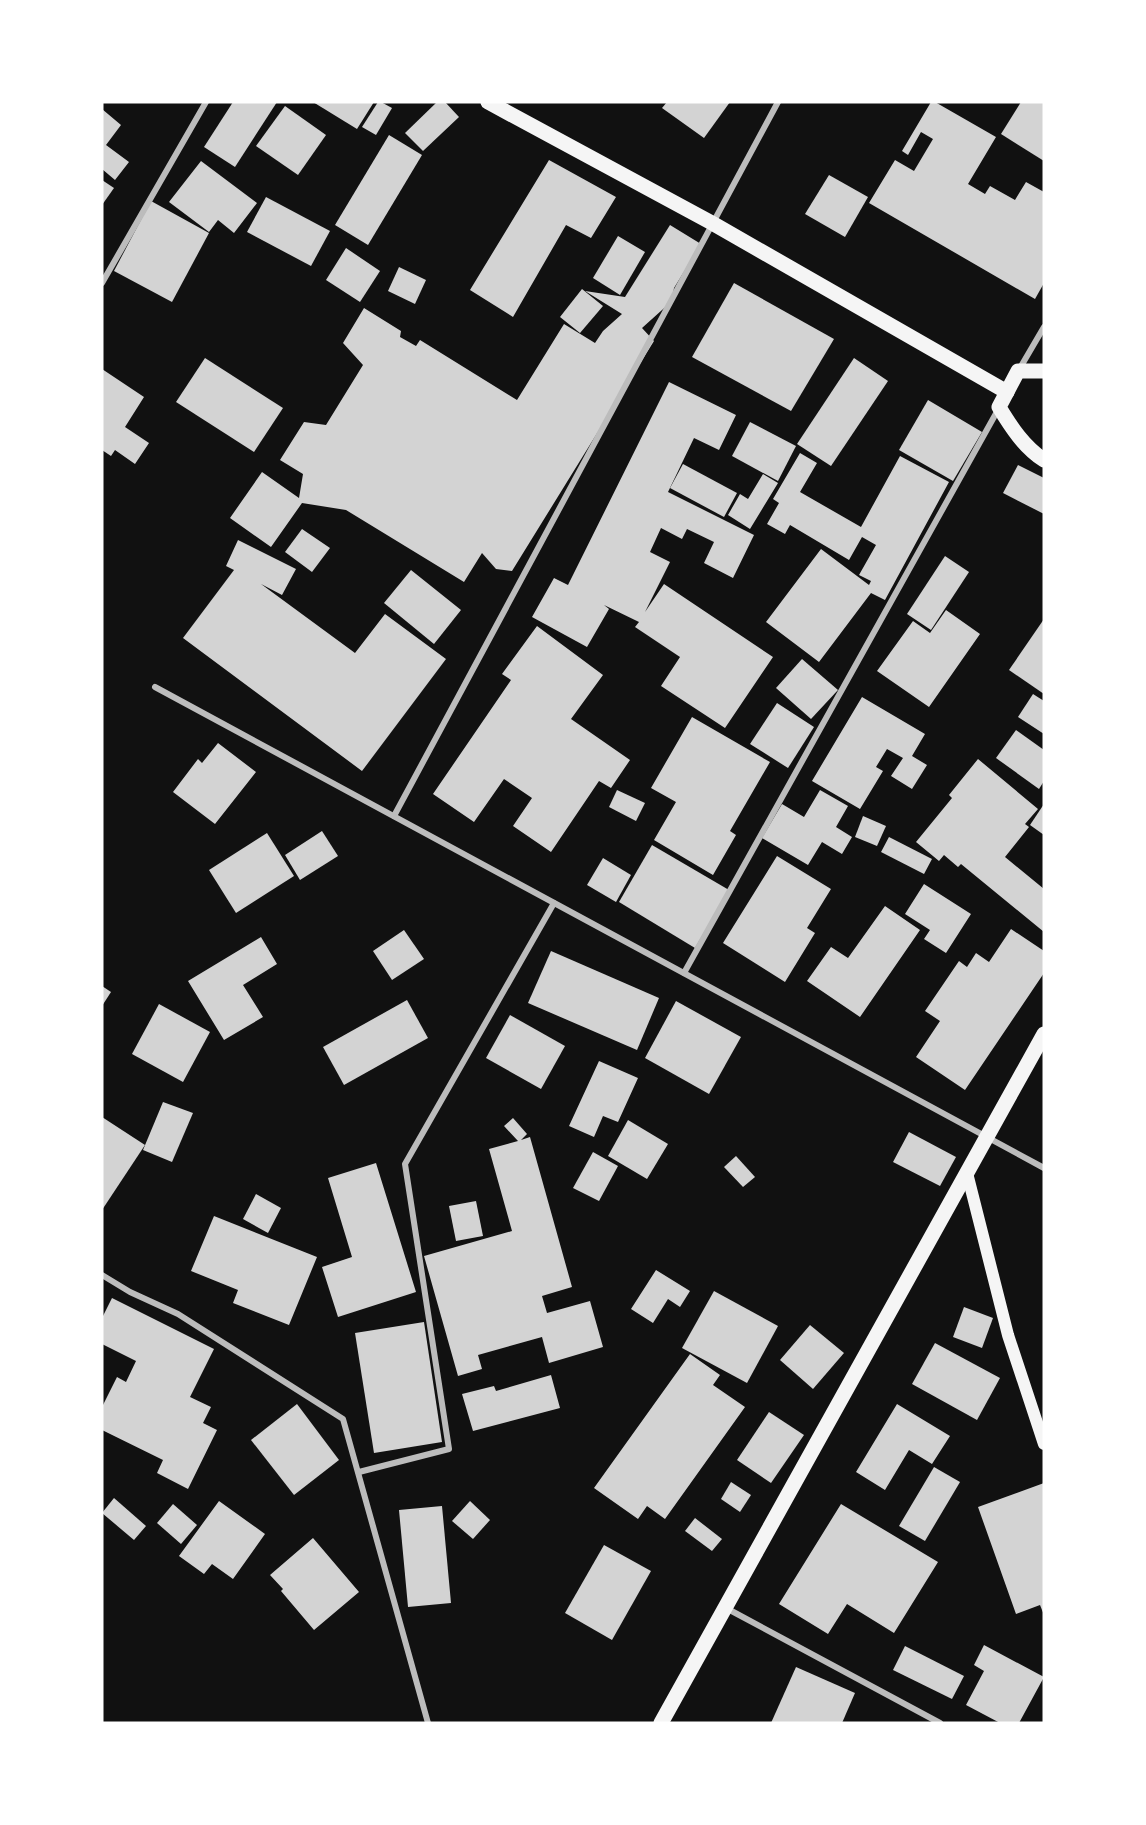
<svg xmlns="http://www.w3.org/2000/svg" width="1146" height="1825" font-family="Mulish,sans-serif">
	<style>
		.building { fill: #d3d3d3 }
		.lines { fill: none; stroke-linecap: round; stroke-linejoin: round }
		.minor { stroke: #bcbcbc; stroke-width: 6 }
		.secondary { stroke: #f5f5f5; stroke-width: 12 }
		.primary { stroke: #f5f5f5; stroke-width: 15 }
	</style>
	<rect width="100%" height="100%" fill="#111"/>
	<g class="building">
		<polygon points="233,102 277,102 235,167 204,147"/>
		<polygon points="313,102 374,102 357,129"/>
		<polygon points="378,102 381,102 392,108 376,135 362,127"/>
		<polygon points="437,102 445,102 459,117 423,151 405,133"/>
		<polygon points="667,102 730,102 704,138 662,108"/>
		<polygon points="931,102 935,102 996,137 968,184 985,194 990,186 1015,200 1026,182 1044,192 1044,283 1035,299 869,203 895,160 914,171 933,139 921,132 908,155 902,151"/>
		<polygon points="1021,102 1044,102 1044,161 1001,134"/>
		<polygon points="285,106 326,135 298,175 256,146"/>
		<polygon points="102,109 121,125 106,145 129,162 115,180 102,169"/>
		<polygon points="389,135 422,155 368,245 335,225"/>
		<polygon points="549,160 616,197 591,238 566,225 513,317 470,290"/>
		<polygon points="201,161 257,203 234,233 218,220 209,232 169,202"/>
		<polygon points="829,175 868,197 845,237 805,214"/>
		<polygon points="102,180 114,188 102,205"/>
		<polygon points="266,197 330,231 311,266 247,232"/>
		<polygon points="151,201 209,233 172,302 114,271"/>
		<polygon points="670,225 701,244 674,288 672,301 642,328 654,341 512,571 496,569 482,553 464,582 346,510 302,503 271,547 230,518 262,472 299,498 303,474 280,460 304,422 326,425 363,365 343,343 364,308 401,331 400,337 416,346 420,340 517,400 564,324 595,343 603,331 622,314 585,291 625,297"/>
		<polygon points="618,236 645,252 620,295 593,278"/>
		<polygon points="346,248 380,271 360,302 326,280"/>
		<polygon points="399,267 426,280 415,304 388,291"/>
		<polygon points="734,283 834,339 791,411 692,357"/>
		<polygon points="582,289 603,306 580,333 560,317"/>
		<polygon points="205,358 283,408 254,452 176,402"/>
		<polygon points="854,358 888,381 831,466 797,444"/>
		<polygon points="102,369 144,397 125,427 149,443 135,464 115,450 111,456 102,450"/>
		<polygon points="669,382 736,415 719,450 694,438 668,492 754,535 733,578 704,563 714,542 687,529 682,539 661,528 650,552 670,562 645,612 664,584 773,657 725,728 661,686 680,657 635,627 639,622 604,605 609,609 587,647 532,617 554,578 568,585"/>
		<polygon points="928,400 982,432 953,481 899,450"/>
		<polygon points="750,422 796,446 778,481 732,456"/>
		<polygon points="800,453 817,463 800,492 861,527 900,456 949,482 885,600 871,593 819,662 766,622 821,549 869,585 871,581 859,575 876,545 862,537 849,560 790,525 785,534 767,524 779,503 773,499"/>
		<polygon points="683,464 737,493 724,517 670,488"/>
		<polygon points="1018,465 1044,478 1044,514 1003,493"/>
		<polygon points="763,474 778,483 750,529 728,515 740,494 748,499"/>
		<polygon points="302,529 330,548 312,572 285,552"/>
		<polygon points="238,540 296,569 282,595 261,584 355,653 385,614 446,659 362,771 183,638 234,570 226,566"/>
		<polygon points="945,556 969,572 931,630 907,614"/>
		<polygon points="411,570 461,610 434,644 384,603"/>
		<polygon points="946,610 980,634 929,707 877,671 913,621 930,633"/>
		<polygon points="1044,619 1044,694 1009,670"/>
		<polygon points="537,626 603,675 571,719 630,760 611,788 599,781 551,852 513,826 532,798 504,779 474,822 433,794 511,680 502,674"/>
		<polygon points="802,659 838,690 811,719 776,688"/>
		<polygon points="1033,694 1044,701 1044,734 1018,717"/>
		<polygon points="862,697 925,734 912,756 927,765 912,789 891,776 903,758 887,749 876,767 883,771 860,809 812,781"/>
		<polygon points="777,703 814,727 788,768 750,744"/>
		<polygon points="692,717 770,762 730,831 736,835 713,875 654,840 676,802 651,788"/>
		<polygon points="1016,730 1044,750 1044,781 1039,789 996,758"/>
		<polygon points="218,743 256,772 215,824 173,792 198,759 202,763"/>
		<polygon points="978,759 1038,809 1025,824 1029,827 1005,857 1044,889 1044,932 961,864 958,867 944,855 939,861 916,842 952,798 949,795"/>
		<polygon points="617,790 645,803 636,821 609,807"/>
		<polygon points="820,790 848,806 836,827 852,837 842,854 822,842 808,865 762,838 782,804 804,817"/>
		<polygon points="1044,804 1044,835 1030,825"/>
		<polygon points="863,816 886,826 877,846 855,837"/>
		<polygon points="322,831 338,856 300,880 285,855"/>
		<polygon points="267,833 294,876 236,913 209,870"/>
		<polygon points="889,837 932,859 924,874 881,852"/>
		<polygon points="652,845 729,890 695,948 619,902"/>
		<polygon points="777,856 831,889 807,928 815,933 785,982 723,943"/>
		<polygon points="603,858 631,875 616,902 587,885"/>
		<polygon points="924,884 971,914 946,953 924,939 930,930 905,914"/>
		<polygon points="885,906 920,930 860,1017 807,981 831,947 848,958"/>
		<polygon points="1011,929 1044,951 1044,973 965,1090 916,1057 940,1021 925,1011 959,961 967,967 976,953 989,962"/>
		<polygon points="404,930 424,959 392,980 373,951"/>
		<polygon points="261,937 277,964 243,985 263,1017 224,1040 188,981"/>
		<polygon points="551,951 659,998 637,1050 528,1003"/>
		<polygon points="102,986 111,992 102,1006"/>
		<polygon points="407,1000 428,1038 344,1085 323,1047"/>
		<polygon points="676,1001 741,1037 709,1094 645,1058"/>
		<polygon points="159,1004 210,1032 183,1082 132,1054"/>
		<polygon points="510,1015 565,1046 541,1089 486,1058"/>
		<polygon points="599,1061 638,1078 618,1122 603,1116 594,1137 569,1126"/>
		<polygon points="163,1102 193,1113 172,1162 143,1150"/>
		<polygon points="102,1117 145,1145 102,1210"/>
		<polygon points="513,1118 527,1134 521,1140 530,1137 572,1287 542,1296 547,1313 590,1301 603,1347 549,1363 542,1337 478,1355 482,1369 458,1376 424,1256 512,1231 489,1149 518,1141 504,1126"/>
		<polygon points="628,1120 668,1144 647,1179 608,1156"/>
		<polygon points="909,1132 956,1157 940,1186 893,1162"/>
		<polygon points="593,1152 618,1166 599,1201 573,1188"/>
		<polygon points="736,1156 755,1177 743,1187 724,1167"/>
		<polygon points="376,1163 416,1292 338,1317 322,1267 352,1257 328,1178"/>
		<polygon points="256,1194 281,1208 268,1233 243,1219"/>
		<polygon points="476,1201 483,1236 456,1241 449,1206"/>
		<polygon points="214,1216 317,1257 289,1325 233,1303 238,1290 191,1271"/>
		<polygon points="656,1270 690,1291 680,1307 668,1299 653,1323 631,1309"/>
		<polygon points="714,1291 778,1326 747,1383 682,1348"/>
		<polygon points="112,1298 214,1349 190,1397 211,1407 203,1423 217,1430 188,1489 157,1473 163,1460 102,1430 102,1407 117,1377 126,1382 136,1361 102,1344 102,1318"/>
		<polygon points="964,1307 993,1318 982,1348 953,1337"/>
		<polygon points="424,1322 442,1442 374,1453 355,1333"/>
		<polygon points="810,1325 844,1353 813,1389 780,1360"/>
		<polygon points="935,1343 1000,1378 977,1420 912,1384"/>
		<polygon points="690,1354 720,1375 713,1385 745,1407 665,1519 647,1506 638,1519 594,1488"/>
		<polygon points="551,1375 560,1408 473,1431 462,1394 494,1386 496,1391"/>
		<polygon points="297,1404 339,1460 294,1495 251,1440"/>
		<polygon points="897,1404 950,1436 932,1464 909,1450 885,1490 856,1472"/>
		<polygon points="769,1412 804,1435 771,1483 737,1460"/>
		<polygon points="934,1467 960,1482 925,1541 899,1526"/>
		<polygon points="731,1482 751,1495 740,1512 721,1499"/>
		<polygon points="1044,1483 1044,1615 1040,1605 1016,1614 978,1507"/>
		<polygon points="114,1498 146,1526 134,1540 102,1513"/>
		<polygon points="219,1501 265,1534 233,1579 212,1564 204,1574 179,1556"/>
		<polygon points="470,1501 490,1520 473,1539 452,1521"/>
		<polygon points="173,1504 197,1525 181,1544 157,1523"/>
		<polygon points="841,1504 938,1562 894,1633 847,1604 828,1634 779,1604"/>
		<polygon points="442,1506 451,1603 408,1607 399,1510"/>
		<polygon points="695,1518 722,1539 712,1551 685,1531"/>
		<polygon points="313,1538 359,1592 314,1630 281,1591 283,1589 270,1575"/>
		<polygon points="604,1545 651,1571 612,1640 565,1613"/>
		<polygon points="984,1645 1044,1677 1019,1723 1000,1723 966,1705 984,1671 974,1665"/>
		<polygon points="905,1646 964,1676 952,1699 893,1670"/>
		<polygon points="796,1667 855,1693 842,1723 771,1723"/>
	</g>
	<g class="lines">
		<g class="minor">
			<polyline points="102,283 206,102"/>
			<polyline points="1020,368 1044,327"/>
			<polyline points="155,687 1044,1168"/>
			<polyline points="394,816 778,102"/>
			<polyline points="684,973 999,408"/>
			<polyline points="102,1275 130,1292 178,1314 343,1419 428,1723"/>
			<polyline points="359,1472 449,1449 405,1164 554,903"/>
			<polyline points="726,1608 940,1723"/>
		</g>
		<polyline class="secondary" points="967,1173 1008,1335 1044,1444"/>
		<g class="primary">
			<polyline points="488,102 712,223 1007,392"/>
			<path d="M 1044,371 L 1018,371 L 999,407 C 1011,427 1024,447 1044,460"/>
			<polyline points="661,1723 1044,1034"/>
		</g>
	</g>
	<rect width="1146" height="1825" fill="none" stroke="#ffffff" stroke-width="207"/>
</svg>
